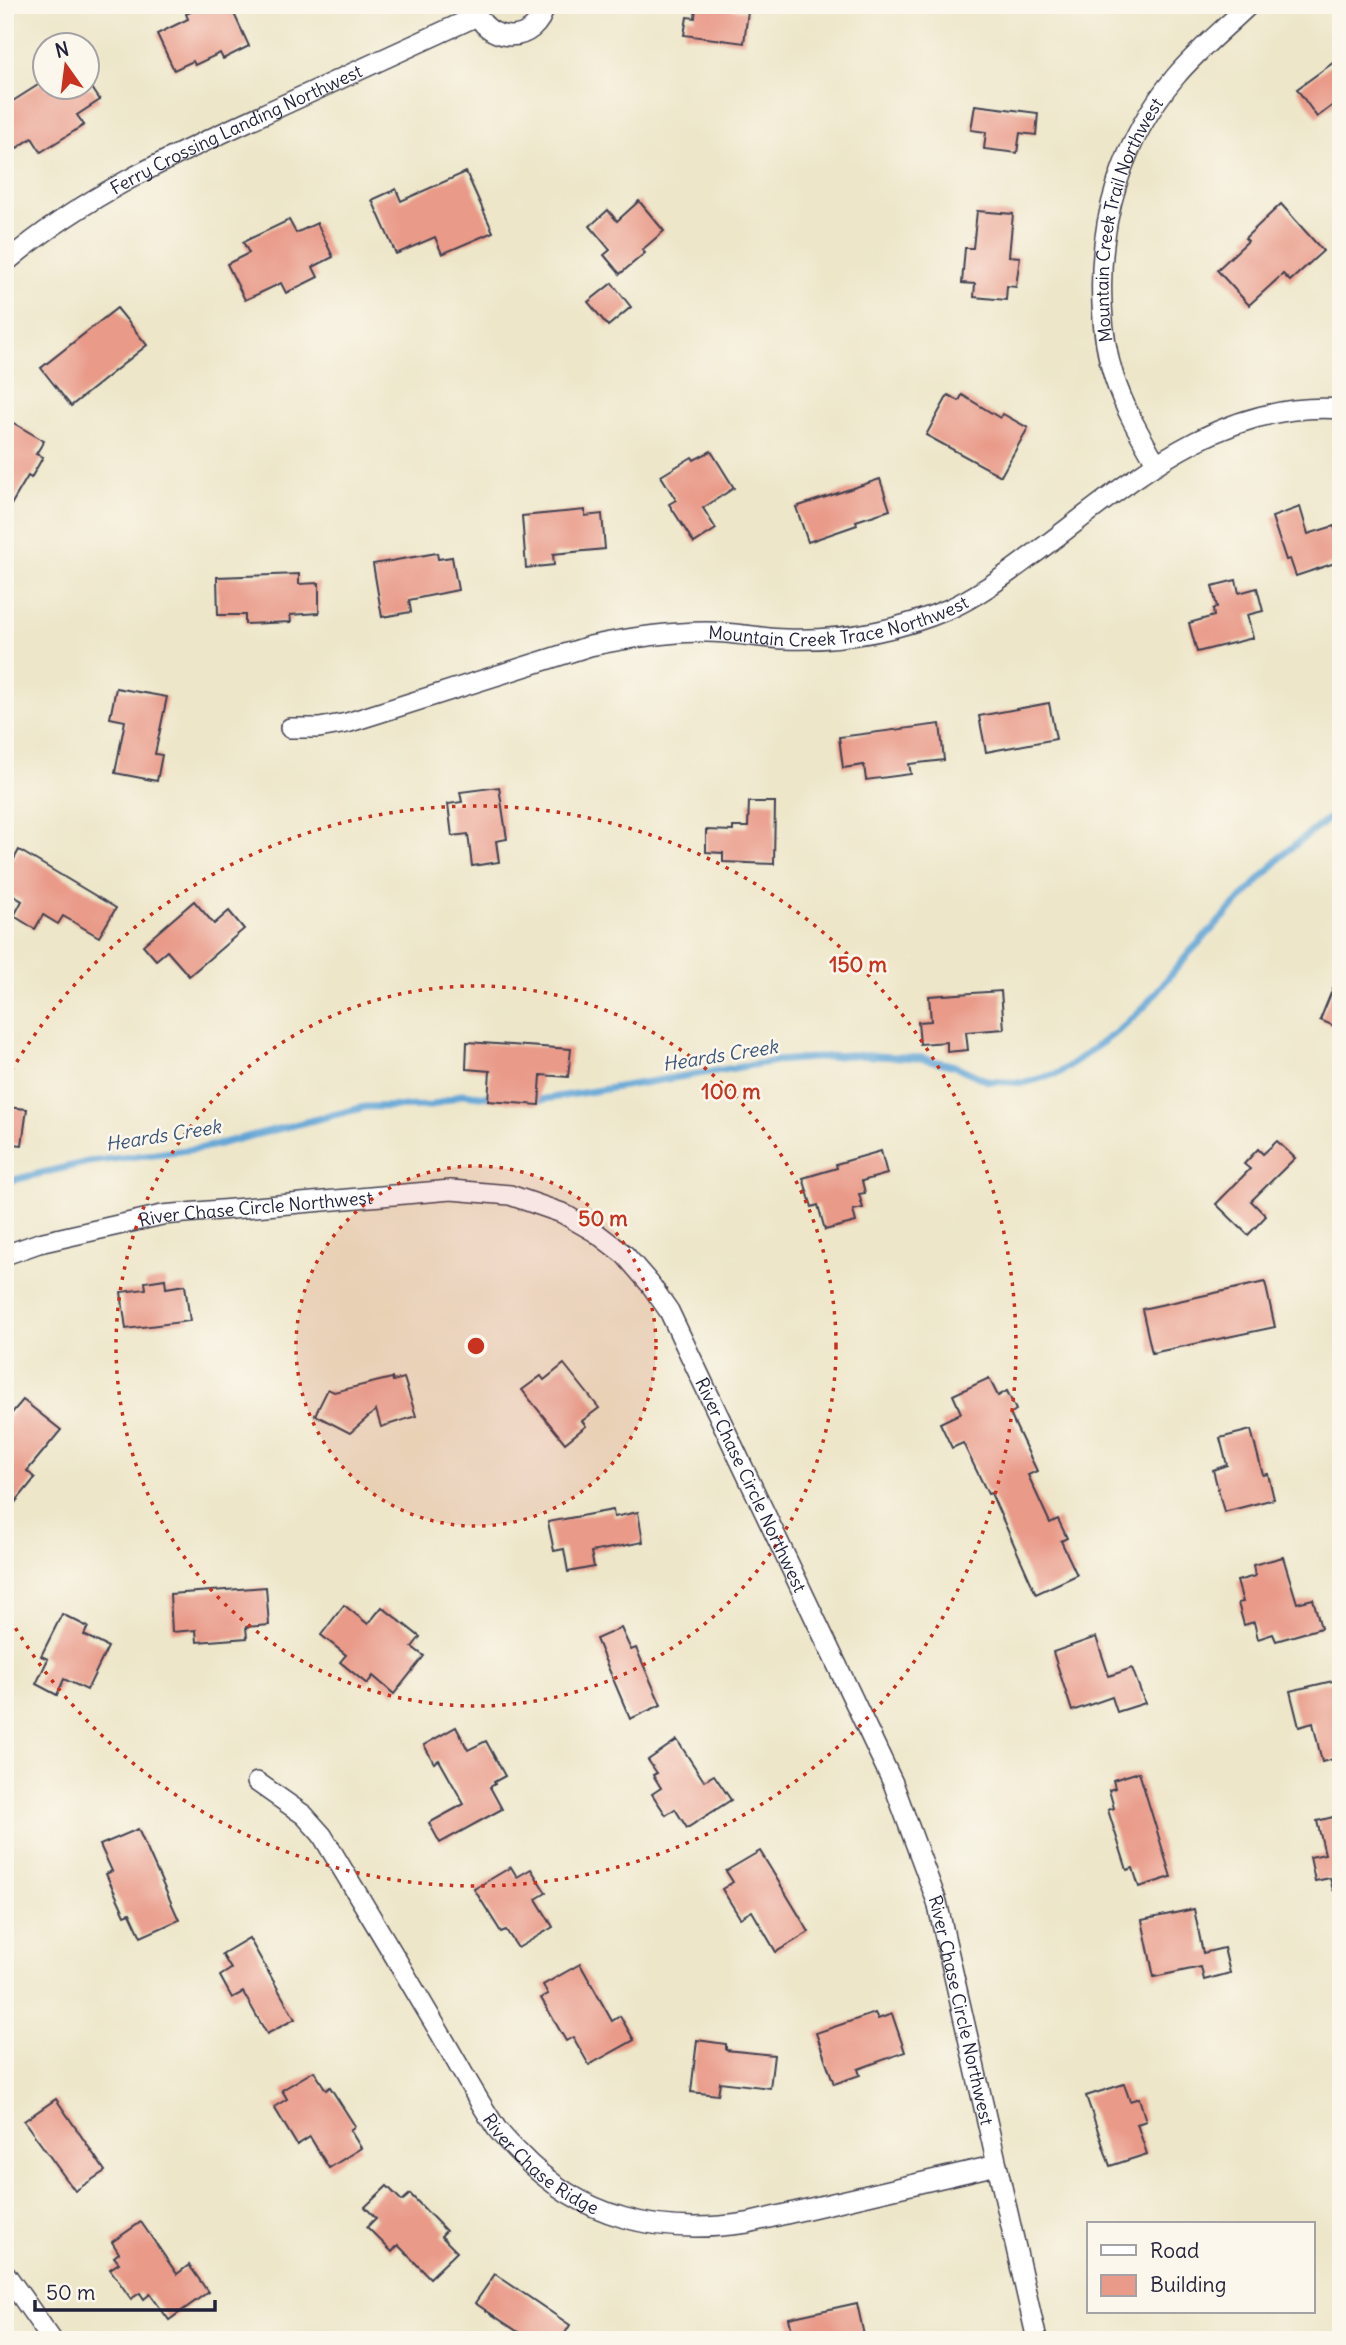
<svg xmlns="http://www.w3.org/2000/svg" width="1346" height="2345" font-family="Delius,sans-serif">
	<style>
		.lines { fill: none; stroke-linecap: round; stroke-linejoin: round }
		.stream { stroke: #62a5d6; stroke-width: 7 }
		.building { fill: #e99a88 }
		.street-casing { stroke: #403f50; stroke-width: 22 }
		.street { stroke: #fff; stroke-width: 19 }
		.ring { fill: none; stroke: #c8321e; stroke-width: 3.5; stroke-dasharray: 3.5 7 }
		.labels { text-anchor: middle; dominant-baseline: central; stroke-width: 5; stroke-linejoin: round; paint-order: stroke }
		.street-label { font-size: 18px; fill: #22223b; stroke: #fbf7ec }
		.water-label { font-size: 19px; font-style: italic; fill: #3c5679; stroke: #fbf7ec }
		.centre { fill: #c8321e; stroke: #fbf7ec; stroke-width: 3.5 }
		.ring-label { font-size: 21px; text-anchor: middle; font-weight: bold; fill: #c8321e; stroke: #fbf7ec; stroke-width: 5; stroke-linejoin: round; paint-order: stroke }
	</style>
	<rect width="100%" height="100%" fill="#fbf7ec"/>
	<filter id="ink" filterUnits="userSpaceOnUse"><feTurbulence type="fractalNoise" baseFrequency=".0143" numOctaves="2"/><feDisplacementMap in="SourceGraphic" scale="14" xChannelSelector="R" yChannelSelector="G"/><feConvolveMatrix kernelMatrix="1 2 1 2 8 2 1 2 1" color-interpolation-filters="sRGB"/></filter>
	<filter id="wash" filterUnits="userSpaceOnUse"><feTurbulence type="fractalNoise" baseFrequency=".00686" numOctaves="4" result="noise"/><feDisplacementMap in="SourceGraphic" scale="28" xChannelSelector="R" yChannelSelector="G"/><feGaussianBlur stdDeviation="1.57" result="paint"/><feColorMatrix in="noise" values="0 0 0 0 0 0 0 0 0 0 0 0 0 0 0 0 0 1.4 0 .05"/><feComposite in="paint" operator="in"/></filter>
	<g filter="url(#wash)">
		<rect width="100%" height="100%" fill="#ede6c9"/>
		<g class="lines">
			<g class="stream">
				<polyline points="533,1101 777,1061 849,1055 921,1058 955,1066 988,1081 1024,1083 1059,1073 1117,1032 1144,1007 1190,952 1287,851 1341,809"/>
				<polyline points="5,1182 88,1162 203,1148 365,1107 431,1106 463,1094 497,1098"/>
			</g>
		</g>
		<g id="blocks">
			<g class="building">
				<polygon points="206,5 230,5 249,46 223,59 220,53 195,65 193,61 174,70 157,34 188,19 186,14"/>
				<polygon points="696,5 732,5 732,9 748,11 744,43 684,35 687,17 695,18"/>
				<polygon points="1341,57 1341,99 1317,117 1297,89"/>
				<polygon points="46,80 46,88 92,88 100,100 77,115 84,125 41,152 32,138 17,148 5,130 5,106"/>
				<polygon points="975,105 1038,113 1036,135 1020,133 1017,153 984,149 986,132 971,130"/>
				<polygon points="466,172 493,232 442,254 435,237 396,254 372,200 396,189 401,201"/>
				<polygon points="639,201 664,231 642,250 645,253 620,274 604,255 610,250 590,226 608,210 617,221"/>
				<polygon points="1281,204 1323,251 1290,281 1283,274 1249,305 1217,270 1248,241 1245,238"/>
				<polygon points="977,211 1013,214 1009,256 1020,257 1016,287 1007,286 1006,300 974,297 975,284 962,283 965,248 973,248"/>
				<polygon points="289,220 296,233 317,223 333,257 313,267 318,277 286,293 281,283 245,300 227,264 249,253 243,242"/>
				<polygon points="612,283 631,307 608,326 588,302"/>
				<polygon points="117,308 147,345 71,406 41,368"/>
				<polygon points="948,395 959,401 962,395 1000,418 1003,414 1028,428 1001,476 926,435"/>
				<polygon points="5,418 44,441 36,454 43,457 31,478 28,476 5,515"/>
				<polygon points="711,451 734,488 703,508 716,529 694,543 669,504 676,500 661,476 692,457 694,460"/>
				<polygon points="880,479 890,510 856,521 857,525 808,542 796,507"/>
				<polygon points="1300,507 1308,534 1334,526 1341,547 1341,561 1296,576 1290,559 1286,560 1272,517"/>
				<polygon points="585,510 585,516 602,514 605,549 553,554 554,565 526,568 522,516"/>
				<polygon points="437,553 438,559 452,557 458,590 409,600 411,612 382,617 373,564"/>
				<polygon points="299,574 299,584 319,583 319,613 290,615 291,622 245,624 245,615 218,615 217,577"/>
				<polygon points="1236,580 1239,593 1257,588 1263,611 1247,615 1253,638 1197,652 1189,623 1214,616 1213,609 1217,607 1212,586"/>
				<polygon points="116,688 167,697 155,754 162,755 157,781 115,773 125,721 110,718"/>
				<polygon points="1049,703 1056,739 986,752 979,716"/>
				<polygon points="940,724 944,760 909,764 911,774 866,780 864,765 843,768 839,737"/>
				<polygon points="499,787 507,839 496,841 499,862 472,866 468,834 452,836 448,804 462,802 460,792"/>
				<polygon points="749,802 775,802 774,864 723,862 723,853 706,852 706,830 733,831 733,827 748,827"/>
				<polygon points="19,850 116,908 99,937 63,916 58,924 43,915 35,929 14,916 22,901 5,891 5,855 14,859"/>
				<polygon points="194,901 214,924 229,911 244,929 189,976 167,951 156,960 143,945"/>
				<polygon points="1340,971 1341,971 1341,1029 1320,1020"/>
				<polygon points="1001,991 1004,1029 966,1032 968,1050 947,1052 947,1042 920,1044 918,1022 931,1021 929,996"/>
				<polygon points="467,1042 571,1049 568,1077 541,1075 539,1105 488,1101 490,1071 466,1069"/>
				<polygon points="5,1107 27,1109 22,1145 5,1143"/>
				<polygon points="1277,1141 1295,1158 1251,1201 1266,1216 1248,1235 1216,1204 1250,1169 1244,1164 1258,1149 1263,1154"/>
				<polygon points="881,1151 887,1174 862,1181 865,1193 859,1194 863,1208 853,1210 856,1222 825,1230 818,1205 812,1207 803,1178 837,1168 836,1164"/>
				<polygon points="165,1279 166,1288 185,1285 190,1321 126,1329 121,1292 146,1289 145,1282"/>
				<polygon points="1265,1282 1275,1327 1152,1353 1142,1309"/>
				<polygon points="564,1364 599,1408 582,1421 586,1426 565,1443 522,1390 541,1376 544,1380"/>
				<polygon points="392,1378 393,1381 404,1378 416,1416 381,1427 376,1410 350,1433 315,1415 328,1389 334,1392"/>
				<polygon points="989,1378 998,1396 1007,1391 1016,1410 1010,1414 1037,1471 1028,1475 1050,1523 1058,1519 1067,1538 1061,1541 1077,1575 1036,1594 991,1493 988,1494 963,1443 952,1448 940,1423 961,1413 953,1395"/>
				<polygon points="23,1400 61,1430 27,1471 35,1478 5,1515 5,1421"/>
				<polygon points="1251,1430 1263,1475 1268,1474 1274,1499 1224,1512 1213,1470 1227,1465 1220,1438"/>
				<polygon points="613,1510 614,1517 638,1512 643,1542 591,1552 594,1567 568,1572 564,1549 554,1551 548,1522"/>
				<polygon points="1283,1557 1297,1603 1313,1599 1321,1628 1276,1641 1273,1634 1258,1639 1254,1622 1244,1625 1238,1603 1243,1602 1237,1581 1255,1576 1253,1565"/>
				<polygon points="266,1587 269,1625 246,1627 247,1638 197,1642 196,1630 172,1632 170,1594"/>
				<polygon points="344,1605 368,1624 382,1607 420,1637 412,1647 424,1656 394,1694 373,1676 367,1684 340,1662 346,1655 321,1635"/>
				<polygon points="62,1614 88,1627 84,1635 108,1647 87,1690 64,1679 57,1695 36,1684 48,1659 41,1656"/>
				<polygon points="621,1628 631,1650 636,1648 661,1705 630,1719 596,1639"/>
				<polygon points="1096,1637 1109,1676 1132,1668 1145,1703 1117,1712 1112,1697 1072,1711 1053,1652"/>
				<polygon points="1341,1679 1341,1757 1322,1762 1313,1723 1299,1727 1290,1691"/>
				<polygon points="456,1727 468,1750 486,1741 505,1776 494,1782 495,1784 490,1787 502,1809 440,1843 429,1823 464,1804 439,1760 434,1763 424,1745"/>
				<polygon points="677,1740 704,1781 714,1775 731,1800 687,1828 675,1809 666,1815 652,1794 661,1788 653,1775 657,1773 648,1760"/>
				<polygon points="1139,1772 1171,1877 1139,1887 1133,1868 1127,1870 1108,1810 1114,1808 1109,1790 1115,1788 1113,1780"/>
				<polygon points="1341,1815 1341,1889 1333,1890 1330,1878 1315,1881 1310,1857 1325,1854 1317,1821"/>
				<polygon points="138,1829 179,1920 141,1937 130,1913 125,1915 106,1874 112,1871 100,1845"/>
				<polygon points="760,1851 809,1932 776,1952 752,1911 740,1918 722,1889 733,1882 726,1871"/>
				<polygon points="511,1867 517,1877 531,1869 546,1893 536,1899 553,1927 518,1948 506,1930 501,1932 474,1889"/>
				<polygon points="1194,1909 1203,1953 1224,1948 1230,1973 1204,1980 1201,1967 1154,1977 1142,1920"/>
				<polygon points="249,1938 295,2019 267,2034 243,1992 232,1998 220,1976 231,1969 222,1954"/>
				<polygon points="580,1964 612,2021 620,2016 634,2040 589,2065 573,2037 566,2041 541,1998 548,1994 543,1985"/>
				<polygon points="875,2013 878,2019 892,2014 905,2052 858,2069 860,2075 834,2084 816,2033"/>
				<polygon points="697,2040 726,2044 726,2050 774,2055 770,2088 720,2082 718,2095 691,2092"/>
				<polygon points="314,2071 326,2090 330,2087 355,2126 350,2130 361,2148 329,2168 310,2137 297,2145 274,2107 287,2099 282,2090"/>
				<polygon points="1124,2084 1130,2101 1139,2098 1146,2121 1137,2124 1147,2154 1110,2166 1086,2096"/>
				<polygon points="56,2099 105,2171 75,2191 24,2121"/>
				<polygon points="387,2186 402,2201 410,2194 446,2231 441,2236 457,2252 430,2278 398,2245 392,2252 367,2227 376,2218 365,2207"/>
				<polygon points="141,2222 177,2274 189,2265 208,2292 169,2320 150,2294 144,2299 140,2293 131,2299 110,2269 119,2263 114,2257 119,2253 112,2242"/>
				<polygon points="495,2274 570,2325 561,2340 530,2340 475,2303"/>
				<polygon points="857,2303 865,2340 794,2340 789,2318"/>
			</g>
		</g>
	</g>
	<g filter="url(#ink)">
		<use href="#blocks" fill-opacity="0" stroke="#403f50" stroke-width="2"/>
		<g class="lines">
			<defs>
				<g id="street">
					<path d="M 474,6 C 485,46 537,46 545,5"/>
					<path id="s1" d="M 5,263 C 85,195 174,155 268,112 C 338,80 407,48 477,16"/>
					<path id="s2" d="M 1156,463 C 1140,435 1124,408 1114,377 C 1106,353 1103,329 1102,304 C 1098,220 1122,140 1176,76 C 1198,50 1225,28 1249,5"/>
					<path id="s3" d="M 290,728 L 319,728 L 347,723 L 590,646 C 628,638 667,632 706,632 C 732,632 758,638 785,639 C 841,641 897,631 949,609 C 982,594 1009,572 1038,551 C 1129,483 1219,400 1341,409"/>
					<path id="s4" d="M 5,1255 L 39,1243 L 162,1215 L 451,1190 L 510,1195 L 562,1213 L 595,1232 L 625,1255 L 650,1284 L 669,1311 L 893,1783 L 937,1902 L 1037,2340"/>
					<path id="s5" d="M 257,1782 L 304,1815 L 322,1835 C 360,1898 397,1960 434,2023 C 455,2058 474,2095 497,2129 C 503,2137 511,2145 518,2152 C 581,2219 659,2236 747,2223 L 997,2165"/>
					<polyline points="5,2273 52,2340"/>
				</g>
			</defs>
			<use href="#street" class="street-casing"/>
			<use href="#street" class="street"/>
		</g>
	</g>
	<circle cx="476" cy="1346" r="180" fill="#c8321e" fill-opacity=".12"/>
	<g class="ring">
		<circle cx="476" cy="1346" r="180"/>
		<circle cx="476" cy="1346" r="360"/>
		<path d="M6 1080A540 540 0 1 1 6 1612"/>
	</g>
	<g class="labels">
		<g class="street-label">
			<text stroke="none"><textPath href="#s1" startOffset="268">Ferry Crossing Landing Northwest</textPath></text>
			<text stroke="none"><textPath href="#s2" startOffset="259">Mountain Creek Trail Northwest</textPath></text>
			<text stroke="none"><textPath href="#s3" startOffset="564">Mountain Creek Trace Northwest</textPath></text>
			<text stroke="none"><textPath href="#s4" startOffset="256">River Chase Circle Northwest</textPath></text>
			<text stroke="none"><textPath href="#s4" startOffset="906">River Chase Circle Northwest</textPath></text>
			<text stroke="none"><textPath href="#s4" startOffset="1474">River Chase Circle Northwest</textPath></text>
			<text stroke="none"><textPath href="#s5" startOffset="483">River Chase Ridge</textPath></text>
		</g>
		<g class="water-label">
			<text transform="translate(720 1055) rotate(-9)">Heards Creek</text>
			<text transform="translate(163 1135) rotate(-9)">Heards Creek</text>
		</g>
	</g>
	<circle cx="476" cy="1346" r="10" class="centre"/>
	<g class="ring-label">
		<text x="858" y="972">150 m</text>
		<text x="731" y="1099">100 m</text>
		<text x="603" y="1226">50 m</text>
	</g>
	<rect width="1346" height="2345" fill="none" stroke="#fbf7ec" stroke-width="28"/>
	<rect x="1087" y="2222" width="228" height="91" fill="#fbf7ec" stroke="#a4a2a5" stroke-width="2"/>
	<rect x="1101" y="2245" width="35" height="10" fill="#ffffff" stroke="#a4a2a5" stroke-width="2"/>
	<text x="1150" y="2258" font-size="21" fill="#22223b">Road</text>
	<rect x="1101" y="2275" width="35" height="21" fill="#e99a88" stroke="#a4a2a5" stroke-width="2"/>
	<text x="1150" y="2292" font-size="21" fill="#22223b">Building</text>
	<g transform="translate(66 66) rotate(346)"><circle r="33" fill="#fbf7ec" stroke="#a4a2a5" stroke-width="2"/>
	<path d="M0-5L12 26L0 18L-12 26Z" fill="#c8321e"/>
	<text y="-10" font-size="19" font-weight="bold" text-anchor="middle" fill="#22223b">N</text>
	</g>
	<path d="M35 2300v10h180v-10" fill="none" stroke="#22223b" stroke-width="3.5"/>
	<text x="46" y="2300" font-size="21" fill="#22223b" stroke="#fbf7ec" stroke-width="5" paint-order="stroke">50 m</text>
</svg>
